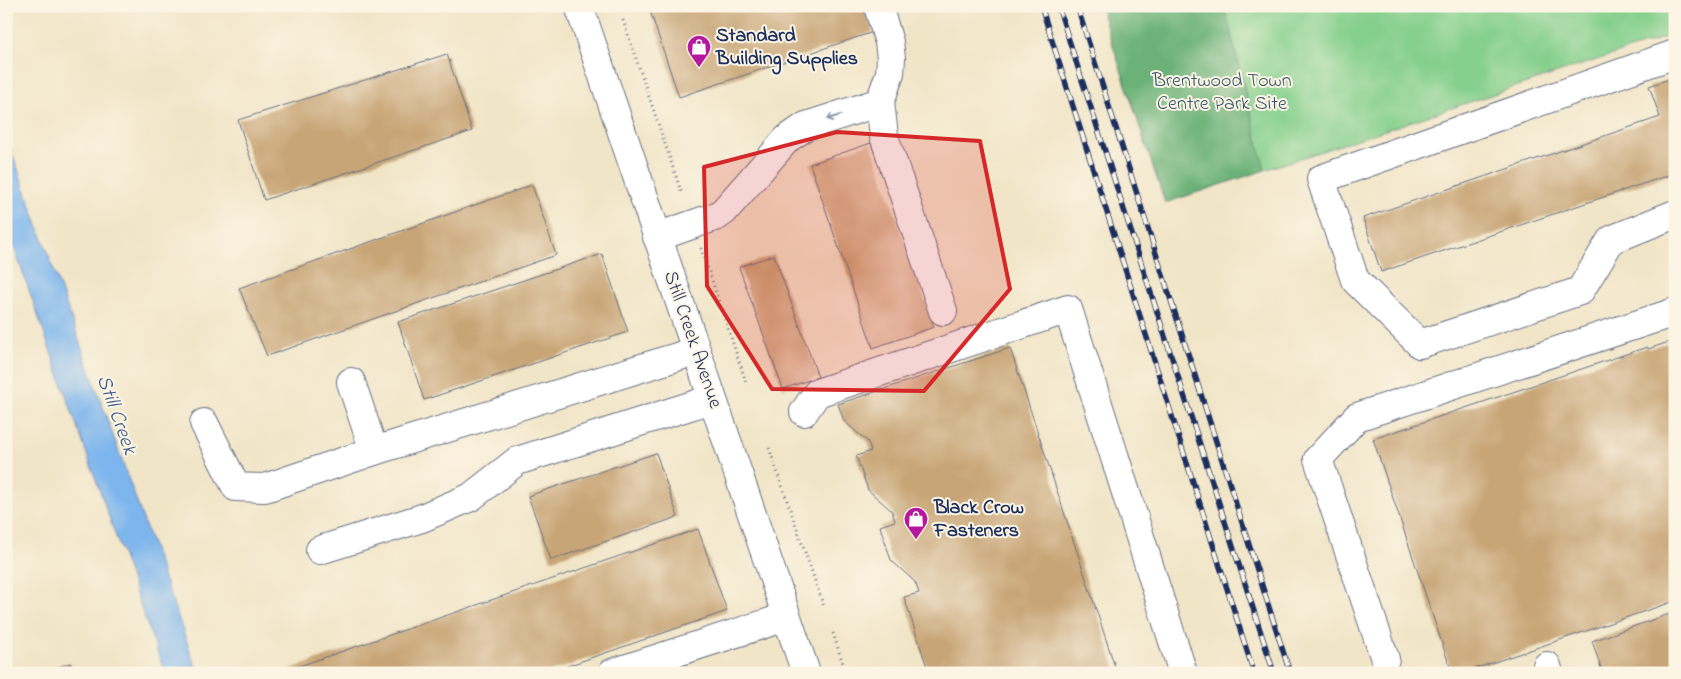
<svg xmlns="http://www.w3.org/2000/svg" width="1681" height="679" font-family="'Indie Flower',sans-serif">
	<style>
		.green { fill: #86d08d; stroke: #508076 }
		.forest { fill: #6cb278; stroke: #44706b }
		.water { fill: #7db5ed; stroke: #4c72a6 }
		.building { fill: #c8a577 }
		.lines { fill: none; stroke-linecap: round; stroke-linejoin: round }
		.minor-casing { stroke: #666f83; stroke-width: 30 }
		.path { stroke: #666f83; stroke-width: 3; stroke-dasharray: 1 4; stroke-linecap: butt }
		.minor { stroke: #fff; stroke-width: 28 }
		.rail-casing { stroke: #1b2f5e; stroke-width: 5.5 }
		.rail { stroke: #fcf5e5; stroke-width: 4; stroke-dasharray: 11; stroke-linecap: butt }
		.oneway { stroke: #8d97ae }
		.marked { fill: #d62828; fill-opacity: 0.2; stroke: #d62828; stroke-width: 4; stroke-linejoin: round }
		.labels { text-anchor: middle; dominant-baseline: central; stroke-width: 4; stroke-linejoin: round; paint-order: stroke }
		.poi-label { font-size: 20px; font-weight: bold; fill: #1b2f5e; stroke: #fcf5e5; text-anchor: start }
		.park-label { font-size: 20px; fill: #36576a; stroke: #fcf5e5 }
		.street-label { font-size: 20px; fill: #1b2f5e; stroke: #fcf5e5 }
		.water-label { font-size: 21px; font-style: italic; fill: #385789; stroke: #fcf5e5 }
	</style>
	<rect width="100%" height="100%" fill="#fcf5e5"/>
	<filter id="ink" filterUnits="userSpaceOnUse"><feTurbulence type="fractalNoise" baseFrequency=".02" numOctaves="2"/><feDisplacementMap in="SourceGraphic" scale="10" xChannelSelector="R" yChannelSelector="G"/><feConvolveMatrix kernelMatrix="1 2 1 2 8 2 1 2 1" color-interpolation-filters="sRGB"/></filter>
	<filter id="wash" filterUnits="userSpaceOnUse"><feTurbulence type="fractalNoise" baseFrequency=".0096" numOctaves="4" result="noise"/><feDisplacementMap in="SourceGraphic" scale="20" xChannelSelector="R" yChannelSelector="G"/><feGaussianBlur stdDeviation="1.12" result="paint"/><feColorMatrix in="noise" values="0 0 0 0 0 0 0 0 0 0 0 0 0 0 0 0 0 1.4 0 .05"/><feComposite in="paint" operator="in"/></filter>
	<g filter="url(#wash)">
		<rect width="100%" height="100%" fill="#f1e5c7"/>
		<polygon class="green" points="1100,6 1675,6 1675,34 1165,203"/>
		<polygon class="forest" points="1100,6 1224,6 1265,170 1165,203"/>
		<polygon class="water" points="6,136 198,673 165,673 144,616 6,225"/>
		<g id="blocks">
			<g class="building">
				<polygon points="657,6 864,6 873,32 679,97 650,11 658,8"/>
				<polygon points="447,54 472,131 264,200 238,120"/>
				<polygon points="1675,77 1675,173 1381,272 1363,218 1660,117 1649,86"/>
				<polygon points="871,143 934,327 873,348 810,164"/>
				<polygon points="532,185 556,255 267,356 239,288"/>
				<polygon points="602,254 628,332 424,400 398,322"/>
				<polygon points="774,255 818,377 783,389 739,267"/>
				<polygon points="1675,340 1675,601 1462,673 1452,673 1373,439 1647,347 1648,349"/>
				<polygon points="1010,348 1117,673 929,673 904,597 919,593 915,582 891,560 880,526 895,521 892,511 868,490 856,456 871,451 868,442 844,421 838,404"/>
				<polygon points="656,453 678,517 551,560 528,496"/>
				<polygon points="698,529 727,611 547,673 279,673"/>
				<polygon points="1675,612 1675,673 1610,673 1608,669 1602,671 1592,641"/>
				<polygon points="70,663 73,673 42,673 42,672"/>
			</g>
		</g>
	</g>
	<g filter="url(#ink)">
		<use href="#blocks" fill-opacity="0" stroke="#666f83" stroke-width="1"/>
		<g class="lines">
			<defs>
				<g id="minor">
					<polyline points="579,6 806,673"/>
					<polyline points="878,6 889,42 891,58 890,73 880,102 884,136 943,311"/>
					<polyline points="1675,54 1321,179 1355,280 1420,344 1580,291 1611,240 1675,214"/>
					<polyline points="657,237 717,216 724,211 787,139 806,126 880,102"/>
					<polyline points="351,382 374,451"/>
					<polyline points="804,412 817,393 1068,309 1183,673"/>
					<polyline points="204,423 236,487 265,488 374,451 696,351"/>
					<polyline points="320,550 422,518 471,497 517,461 712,399"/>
					<polyline points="1385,659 1318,459 1357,417 1675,312"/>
					<polyline points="1547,666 1549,673"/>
					<polyline points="612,673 786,617"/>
				</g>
			</defs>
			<use href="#minor" class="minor-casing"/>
			<g class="path">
				<polyline points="623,20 682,194"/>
				<polyline points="701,248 746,382"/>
				<polyline points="769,448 824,607"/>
				<polyline points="833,633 846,673"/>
			</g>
			<use href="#minor" class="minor"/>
			<defs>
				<g id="rail">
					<polyline points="1041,6 1254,673"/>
					<polyline points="1058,6 1274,673"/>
					<polyline points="1077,6 1290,673"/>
				</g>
			</defs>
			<use href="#rail" class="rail-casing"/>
			<use href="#rail" class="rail"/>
		</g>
		<defs><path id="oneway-shaft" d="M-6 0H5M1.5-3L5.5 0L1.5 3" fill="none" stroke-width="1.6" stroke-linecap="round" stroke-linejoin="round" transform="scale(1.25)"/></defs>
		<use class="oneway" href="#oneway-shaft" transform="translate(834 117) rotate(162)"/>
	</g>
	<path class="marked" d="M 837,132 L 980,141 L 1010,289 L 924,391 L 772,389 L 707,286 L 704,167 Z"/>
	<defs>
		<symbol id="shop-pin" viewBox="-11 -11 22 30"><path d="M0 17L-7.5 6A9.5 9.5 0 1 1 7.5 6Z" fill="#b5179e" stroke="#fcf5e5"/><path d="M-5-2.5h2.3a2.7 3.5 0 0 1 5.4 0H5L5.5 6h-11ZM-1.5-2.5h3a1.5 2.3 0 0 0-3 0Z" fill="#fff"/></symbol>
	</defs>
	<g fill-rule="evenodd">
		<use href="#shop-pin" x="685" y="33" width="28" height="38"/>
		<use href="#shop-pin" x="902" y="505" width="28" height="38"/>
	</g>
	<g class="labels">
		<g class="poi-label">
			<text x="716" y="36">Standard<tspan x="716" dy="23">Building Supplies</tspan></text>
			<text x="934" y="508">Black Crow<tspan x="934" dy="23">Fasteners</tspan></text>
		</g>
		<g class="park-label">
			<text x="1222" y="81">Brentwood Town<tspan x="1222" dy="23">Centre Park Site</tspan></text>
		</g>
		<g class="street-label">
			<text transform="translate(692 340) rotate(71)">Still Creek Avenue</text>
		</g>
		<g class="water-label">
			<text transform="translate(116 415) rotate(70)">Still Creek</text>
		</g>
	</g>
	<rect width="1681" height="679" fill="none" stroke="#fcf5e5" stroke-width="25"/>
</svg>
